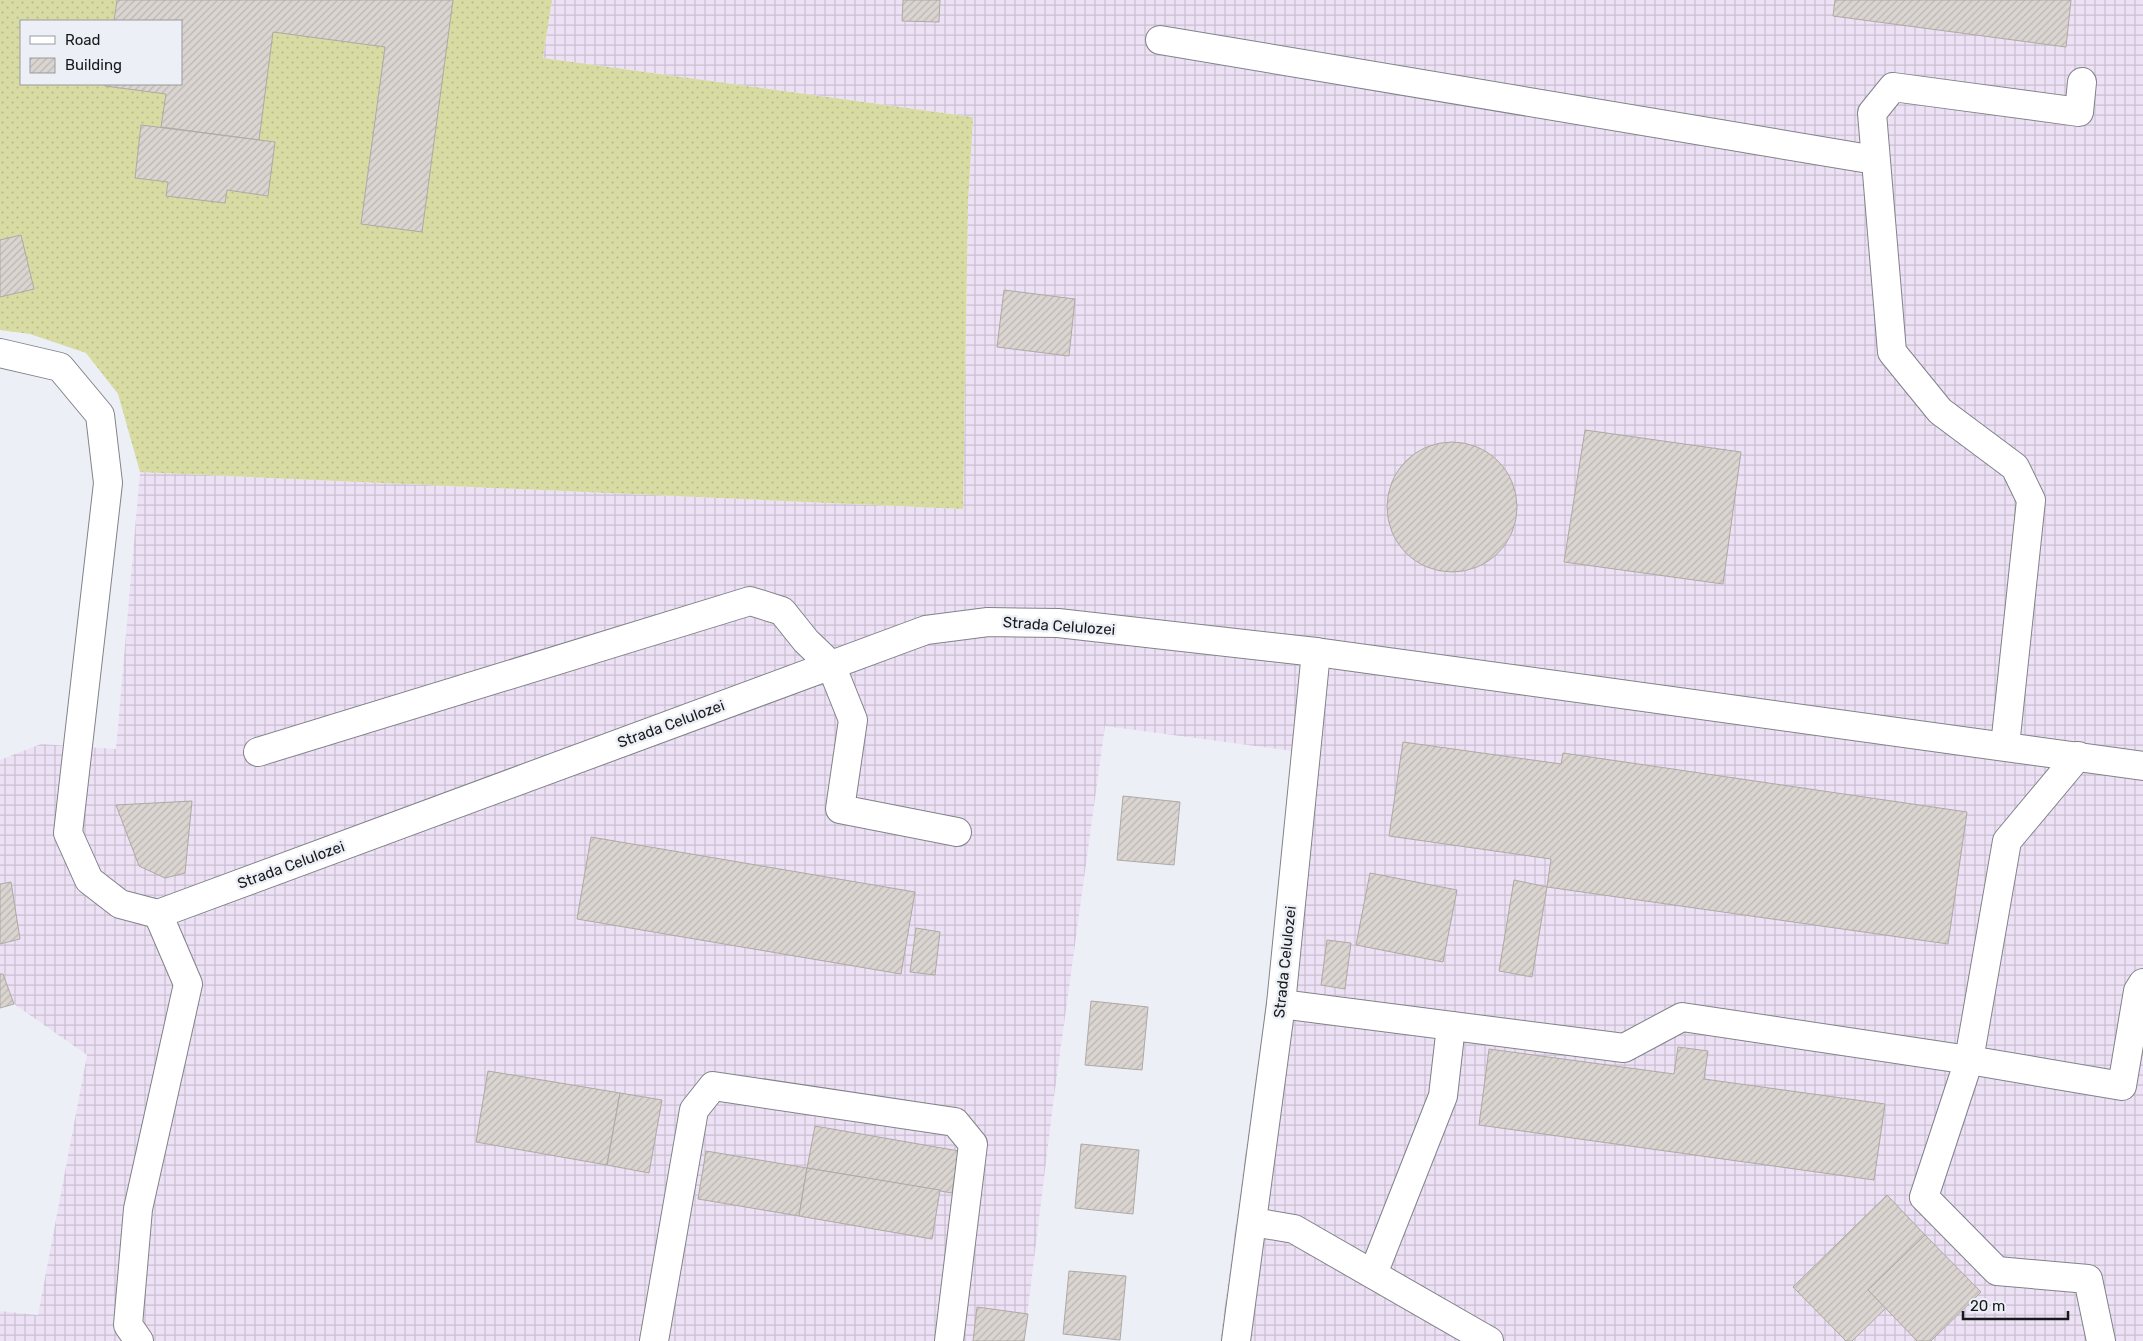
<svg xmlns="http://www.w3.org/2000/svg" width="2143" height="1341" font-family="Rubik,sans-serif">
	<style>
		.industrial { fill: url(#industrial-grid) }
		.grass { fill: url(#grass-dots); fill-rule: evenodd }
		.building { fill: url(#building-hatch); stroke: #afa9a5 }
		.lines { fill: none; stroke-linecap: round; stroke-linejoin: round }
		.minor-casing { stroke: #808388; stroke-width: 30 }
		.minor { stroke: #fff; stroke-width: 28 }
		.labels { text-anchor: middle; dominant-baseline: central; stroke-width: 5; stroke-linejoin: round; paint-order: stroke }
		.street-label { font-size: 15px; fill: #18191b; stroke: #ecf0f6 }
	</style>
	<defs>
		<pattern id="industrial-grid" width="8" height="8" patternUnits="userSpaceOnUse" patternTransform="scale(1.25)"><rect width="8" height="8" fill="#ede1f5"/><path d="M0 4h8M4 0v8" fill="none" stroke="#cac0d1"/></pattern>
		<pattern id="grass-dots" width="8" height="8" patternUnits="userSpaceOnUse" patternTransform="scale(1.25)"><rect width="8" height="8" fill="#d8dca3"/><path d="M2 2h.1M6 6h.1" fill="none" stroke="#b9bc8c" stroke-width="1.8" stroke-linecap="round"/></pattern>
		<pattern id="building-hatch" width="6" height="6" patternUnits="userSpaceOnUse" patternTransform="scale(1.25)"><rect width="6" height="6" fill="#dbd5d1"/><path d="M-1 1l2-2M0 6l6-6M5 7l2-2" fill="none" stroke="#bbb6b3"/></pattern>
	</defs>
	<rect width="100%" height="100%" fill="#ecf0f6"/>
	<polygon class="industrial" points="552,0 2143,0 2143,1341 1220,1341 1300,752 1105,726 1054,1097 1024,1341 0,1341 0,1311 38,1315 87,1055 14,1004 0,1008 0,760 41,744 116,749 140,472 963,509 968,203 973,117 543,58"/>
	<path class="grass" d="M 0,0 L 552,0 L 543,58 L 973,117 L 968,203 L 963,509 L 140,472 L 118,394 L 86,353 L 30,334 L 0,330 ZM 21,21 L 181,21 L 181,84 L 21,84 Z"/>
	<g class="building">
		<polygon points="117,0 453,0 422,232 361,224 385,47 273,32 259,140 161,127 166,94 105,86 106,84 181,84 181,21 114,21"/>
		<polygon points="903,0 940,0 939,22 902,21"/>
		<polygon points="1835,0 2071,0 2066,47 1833,16"/>
		<polygon points="141,125 275,142 268,196 227,190 225,203 166,196 168,182 135,178"/>
		<polygon points="21,235 34,289 0,297 0,240"/>
		<polygon points="1004,290 1075,299 1069,356 997,347"/>
		<polygon points="1585,430 1741,452 1723,584 1564,562"/>
		<circle cx="1452" cy="507" r="65"/>
		<polygon points="1403,742 1561,764 1563,753 1967,812 1948,944 1547,887 1551,859 1389,836"/>
		<polygon points="1123,796 1180,802 1174,865 1117,860"/>
		<polygon points="192,801 185,873 165,878 139,866 116,805"/>
		<polygon points="591,837 915,892 901,974 577,919"/>
		<polygon points="1370,873 1457,890 1443,962 1356,945"/>
		<polygon points="1514,880 1547,887 1532,977 1499,971"/>
		<polygon points="11,882 20,939 0,944 0,884"/>
		<polygon points="916,928 940,932 935,975 910,972"/>
		<polygon points="1327,940 1351,943 1345,989 1321,985"/>
		<polygon points="0,974 3,974 14,1004 0,1008"/>
		<polygon points="1091,1001 1148,1007 1142,1070 1085,1065"/>
		<polygon points="1678,1047 1708,1051 1704,1079 1885,1104 1874,1180 1479,1125 1489,1049 1674,1074"/>
		<polygon points="488,1071 620,1093 607,1165 476,1142"/>
		<polygon points="620,1093 662,1100 649,1173 607,1165"/>
		<polygon points="815,1126 959,1151 952,1193 807,1168"/>
		<polygon points="1081,1144 1139,1150 1133,1214 1075,1208"/>
		<polygon points="706,1151 807,1168 799,1216 698,1199"/>
		<polygon points="807,1168 940,1190 932,1239 799,1216"/>
		<polygon points="1887,1195 1925,1235 1868,1290 1886,1308 1852,1341 1846,1341 1793,1287"/>
		<polygon points="1925,1235 1981,1292 1931,1341 1917,1341 1868,1290"/>
		<polygon points="1069,1271 1126,1276 1120,1340 1063,1334"/>
		<polygon points="977,1307 1028,1314 1024,1341 973,1341"/>
	</g>
	<g class="lines">
		<defs>
			<g id="minor">
				<polyline points="1160,40 1875,160"/>
				<polyline points="0,353 60,367 100,415 108,483 68,833 89,880 120,904 158,914"/>
				<polyline points="1316,652 2143,766"/>
				<polyline points="2005,746 2031,500 2015,467 1940,411 1892,352 1872,113 1893,87 2079,112 2082,82"/>
				<polyline points="258,752 750,601 782,611 806,641 831,665 853,720 840,809 957,832"/>
				<polyline points="2078,756 2007,841 1969,1060 2122,1086 2138,991 2143,983"/>
				<polyline points="158,914 926,630 988,622 1058,623 1316,652 1281,1004 1236,1341"/>
				<polyline points="1281,1004 1624,1048 1682,1017 1969,1060 1924,1197 1997,1271 2088,1279 2101,1341"/>
				<polyline points="1253,1222 1294,1229 1489,1341"/>
				<polyline points="1373,1274 1443,1096 1451,1026"/>
				<polyline points="139,1341 128,1325 138,1209 188,984 158,914"/>
				<polyline points="654,1341 694,1110 713,1086 955,1122 973,1144 949,1341"/>
			</g>
		</defs>
		<use href="#minor" class="minor-casing"/>
		<use href="#minor" class="minor"/>
	</g>
	<g class="labels">
		<g class="street-label">
			<text transform="translate(1059 626) rotate(4)">Strada Celulozei</text>
			<text transform="translate(671 724) rotate(-20)">Strada Celulozei</text>
			<text transform="translate(291 865) rotate(-20)">Strada Celulozei</text>
			<text transform="translate(1285 962) rotate(-84)">Strada Celulozei</text>
		</g>
	</g>
	<rect x="20" y="20" width="162" height="65" fill="#ecf0f6" stroke="#979a9e"/>
	<rect x="30" y="36" width="25" height="8" fill="#ffffff" stroke="#979a9e"/>
	<text x="65" y="45" font-size="15" fill="#18191b">Road</text>
	<rect x="30" y="58" width="25" height="15" fill="url(#building-hatch)" stroke="#979a9e"/>
	<text x="65" y="70" font-size="15" fill="#18191b">Building</text>
	<path d="M1963 1311v8h105v-8" fill="none" stroke="#18191b" stroke-width="2.5"/>
	<text x="1970" y="1311" font-size="15" fill="#18191b" stroke="#ecf0f6" stroke-width="4" paint-order="stroke">20 m</text>
</svg>
